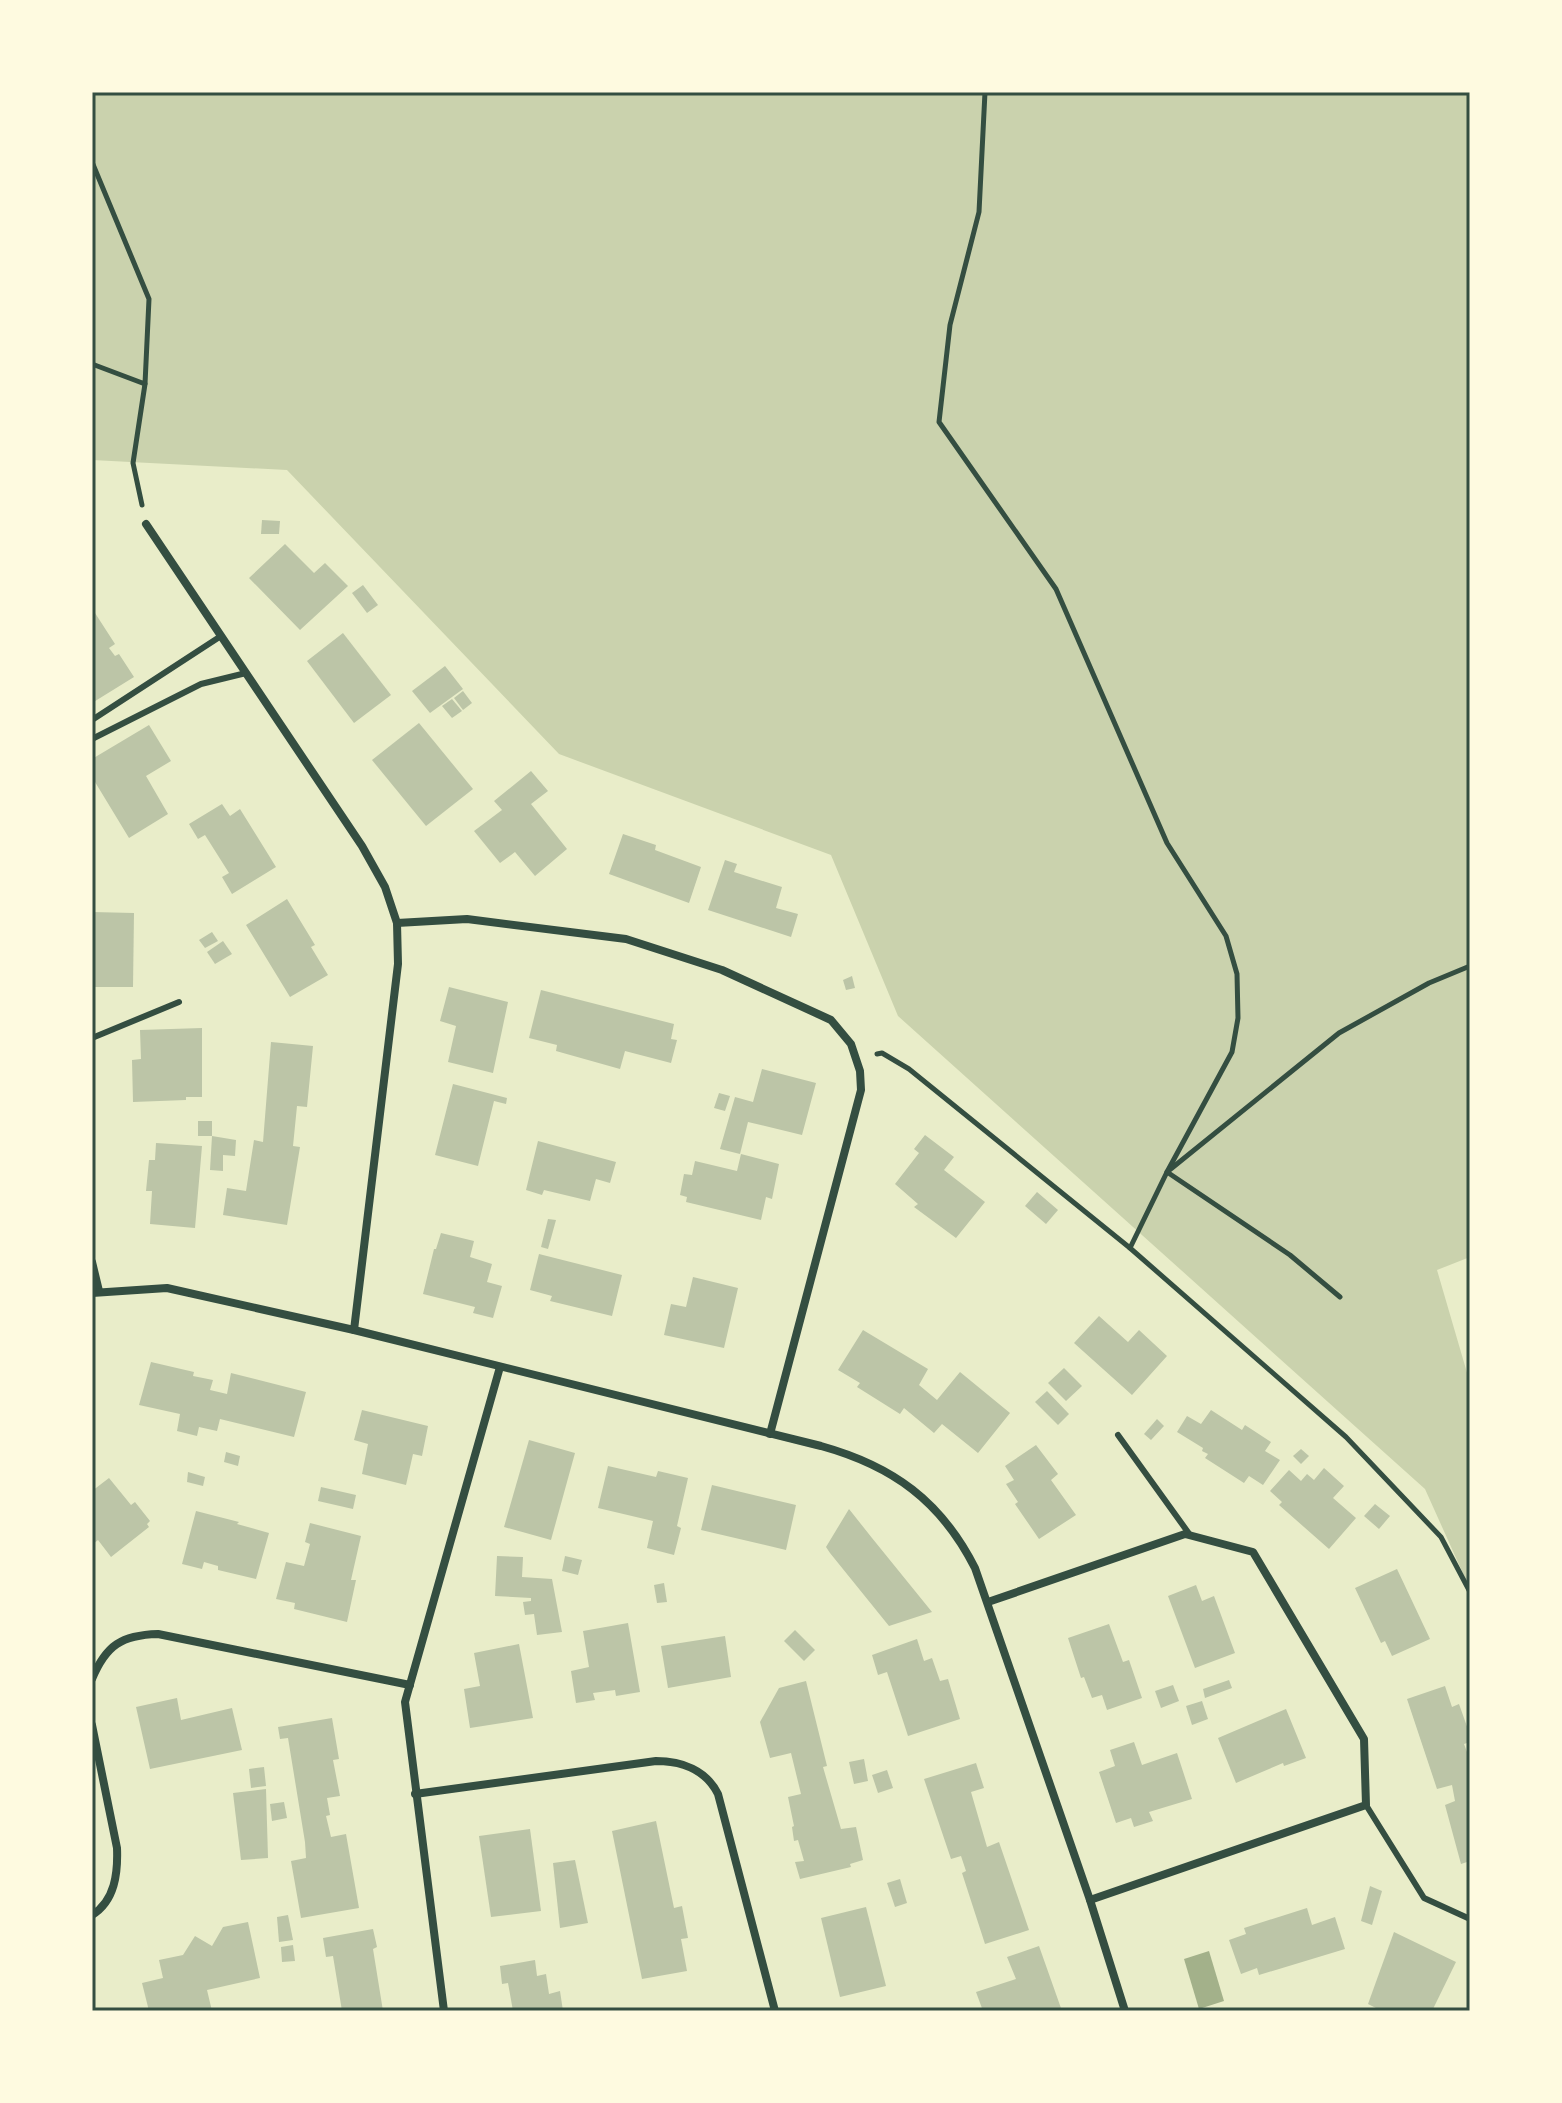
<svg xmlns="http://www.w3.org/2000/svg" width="1562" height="2103" font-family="'Fira Sans',sans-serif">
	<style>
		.green { fill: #cad2ad }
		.water { fill: #a3b18a }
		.building { fill: #bcc5a7 }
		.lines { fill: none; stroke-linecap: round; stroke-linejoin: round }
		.path { stroke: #344e41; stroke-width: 5 }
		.service { stroke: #344e41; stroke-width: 6 }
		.minor { stroke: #344e41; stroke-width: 8 }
		.neatline { fill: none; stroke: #344e41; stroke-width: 3 }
	</style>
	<rect width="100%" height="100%" fill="#e9edc9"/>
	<polygon class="green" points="92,92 1470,92 1470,1257 1437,1270 1470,1383 1470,1589 1425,1489 898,1016 831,855 559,754 287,470 92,460"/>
	<polygon class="water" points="1209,1951 1224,2001 1199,2009 1184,1959"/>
	<g class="building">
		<polygon points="262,520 280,521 279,534 261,534"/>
		<polygon points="285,544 314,573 325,563 348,586 300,630 249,578"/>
		<polygon points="363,585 378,605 367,613 352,593"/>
		<polygon points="95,613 115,644 109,648 115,656 119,654 134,677 92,703 92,616"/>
		<polygon points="343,633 391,695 354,723 307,661"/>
		<polygon points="445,666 463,689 430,713 412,691"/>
		<polygon points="463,691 472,703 463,710 454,698"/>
		<polygon points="452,699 462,711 452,718 442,706"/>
		<polygon points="419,723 473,789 426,826 372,760"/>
		<polygon points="149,725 171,761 146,776 168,814 129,838 92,777 92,759"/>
		<polygon points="531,771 548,791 531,804 567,849 535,876 515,852 500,863 474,831 502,810 494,801"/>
		<polygon points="222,804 230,816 240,809 276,867 232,894 222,877 229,873 205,835 198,839 189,824"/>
		<polygon points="623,834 656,845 655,850 701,867 689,903 609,874"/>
		<polygon points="725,860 737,864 734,872 782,887 776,908 798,914 791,937 708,910"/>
		<polygon points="287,899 315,945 311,947 328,975 290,997 246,925"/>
		<polygon points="92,912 134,913 133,987 92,987"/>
		<polygon points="212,932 218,941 205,948 199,940"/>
		<polygon points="223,941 232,954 215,964 207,952"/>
		<polygon points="852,976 855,988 846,990 843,980"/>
		<polygon points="449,987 508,1002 493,1073 448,1062 456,1026 440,1021"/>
		<polygon points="541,990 674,1024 671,1039 677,1040 671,1063 625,1051 620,1069 556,1051 557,1045 529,1038"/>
		<polygon points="202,1028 202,1097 186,1097 186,1100 133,1102 132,1060 141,1059 140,1030"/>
		<polygon points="271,1042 313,1046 307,1107 297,1106 293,1146 300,1147 287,1225 223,1215 227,1188 246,1191 254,1140 263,1142"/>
		<polygon points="762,1069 816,1083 802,1135 748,1122 740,1154 720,1149 735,1097 753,1102"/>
		<polygon points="453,1084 507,1098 506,1104 494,1101 478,1166 435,1155"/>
		<polygon points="719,1093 730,1096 725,1111 714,1108"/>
		<rect x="198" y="1121" width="14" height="15"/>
		<polygon points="925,1135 954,1157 944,1170 985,1202 956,1238 914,1207 918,1204 895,1184 919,1153 914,1149"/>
		<polygon points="212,1136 236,1140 235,1156 223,1155 223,1171 210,1170"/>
		<polygon points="538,1141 616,1162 610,1183 596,1179 590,1201 544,1190 542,1195 526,1190"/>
		<polygon points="156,1143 202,1146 195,1228 150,1224 152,1191 146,1191 149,1160 155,1160"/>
		<polygon points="741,1154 779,1164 772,1199 766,1197 761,1220 686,1202 687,1197 680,1195 684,1174 692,1175 695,1161 737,1171"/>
		<polygon points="1037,1192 1058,1210 1046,1224 1025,1206"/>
		<polygon points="548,1219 556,1220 548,1249 541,1247"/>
		<polygon points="441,1233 474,1241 470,1257 492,1264 487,1282 502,1286 493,1318 473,1313 475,1307 423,1294 434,1249 436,1249"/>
		<polygon points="539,1254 622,1275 612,1316 550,1301 552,1296 530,1290"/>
		<polygon points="693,1277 738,1288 724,1348 664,1335 671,1304 686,1307"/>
		<polygon points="1099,1316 1128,1342 1139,1330 1167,1356 1132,1395 1074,1343"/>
		<polygon points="863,1330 928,1369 919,1385 937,1400 960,1372 1010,1413 978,1453 942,1424 934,1433 904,1408 900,1414 857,1387 860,1383 838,1370"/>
		<polygon points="151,1362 194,1372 193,1376 213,1380 210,1390 227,1394 231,1373 306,1392 294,1437 220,1419 217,1431 199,1427 197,1436 177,1431 180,1414 139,1405"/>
		<polygon points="1064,1368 1082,1386 1066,1401 1048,1383"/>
		<polygon points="1047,1391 1069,1414 1058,1425 1035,1402"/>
		<polygon points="362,1410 428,1426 422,1456 413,1454 406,1485 362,1474 368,1444 354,1440"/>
		<polygon points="1211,1410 1242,1430 1245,1425 1271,1442 1265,1451 1280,1460 1263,1485 1249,1476 1244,1483 1205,1458 1208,1454 1202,1451 1203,1448 1177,1432 1187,1416 1201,1424"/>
		<polygon points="1157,1419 1164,1426 1151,1440 1144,1434"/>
		<polygon points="529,1440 575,1453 551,1540 504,1527"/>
		<polygon points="1036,1445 1058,1474 1051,1480 1076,1515 1039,1539 1015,1504 1018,1502 1006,1484 1014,1480 1005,1466"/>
		<polygon points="1301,1449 1309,1456 1301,1464 1293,1456"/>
		<polygon points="226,1452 240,1456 238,1466 224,1462"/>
		<polygon points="608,1466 656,1477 658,1471 688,1478 677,1526 681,1528 674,1555 647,1548 653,1521 598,1508"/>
		<polygon points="1324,1468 1344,1486 1333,1498 1356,1518 1329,1549 1279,1505 1282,1502 1270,1491 1289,1470 1301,1481 1307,1474 1314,1480"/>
		<polygon points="188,1472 205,1477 203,1486 187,1482"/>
		<polygon points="109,1478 131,1505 135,1502 150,1521 147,1524 149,1527 111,1557 98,1540 92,1545 92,1491"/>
		<polygon points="712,1485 796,1505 786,1550 701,1530"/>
		<polygon points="321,1487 356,1495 353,1509 318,1501"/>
		<polygon points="1375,1504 1390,1516 1379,1529 1364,1516"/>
		<polygon points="849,1509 872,1538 932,1612 889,1626 830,1553 826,1547"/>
		<polygon points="196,1511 239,1522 237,1524 269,1533 256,1579 218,1570 218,1566 204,1562 202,1569 182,1564"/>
		<polygon points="310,1523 361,1536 351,1580 356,1580 347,1622 294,1609 295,1603 276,1599 286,1562 304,1566 310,1544 305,1542"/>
		<polygon points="497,1556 523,1557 522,1577 552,1579 562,1632 537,1635 534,1614 525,1615 523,1602 531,1601 531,1598 495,1596"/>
		<polygon points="565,1556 582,1560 578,1575 562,1571"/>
		<polygon points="1397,1569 1430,1639 1392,1656 1385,1641 1381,1643 1355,1588"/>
		<polygon points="664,1583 667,1602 657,1603 654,1585"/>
		<polygon points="1196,1585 1202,1601 1214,1596 1235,1653 1195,1668 1168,1596"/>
		<polygon points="628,1623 640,1692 616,1696 615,1690 593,1693 595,1700 576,1703 571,1671 589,1667 583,1631"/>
		<polygon points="1109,1624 1123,1662 1129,1660 1142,1698 1107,1710 1102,1695 1092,1698 1084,1677 1081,1678 1068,1638"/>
		<polygon points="795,1630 815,1650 804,1661 784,1641"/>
		<polygon points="725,1636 731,1677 668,1688 661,1646"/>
		<polygon points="917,1639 924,1661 932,1658 940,1681 948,1679 960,1719 908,1736 887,1672 878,1675 872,1655"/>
		<polygon points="519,1644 533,1718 470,1728 464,1689 480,1686 474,1653"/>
		<polygon points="1229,1680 1232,1688 1205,1698 1203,1689"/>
		<polygon points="806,1681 827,1766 823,1767 841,1829 856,1827 863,1860 850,1864 851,1867 800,1879 795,1862 804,1861 798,1840 794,1841 792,1827 794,1826 788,1797 801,1794 791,1753 770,1758 760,1722 779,1688"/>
		<polygon points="1173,1685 1179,1701 1161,1708 1155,1691"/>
		<polygon points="1445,1686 1452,1707 1459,1704 1470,1735 1470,1742 1464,1744 1470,1760 1470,1861 1461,1864 1445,1805 1455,1801 1452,1785 1437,1789 1407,1699"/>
		<polygon points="177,1698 181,1720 232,1708 242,1750 150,1769 136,1707"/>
		<polygon points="1202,1701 1208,1719 1192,1725 1186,1706"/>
		<polygon points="1286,1709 1306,1758 1284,1766 1283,1763 1236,1783 1218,1738"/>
		<polygon points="332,1718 339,1759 333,1760 340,1796 327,1798 330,1815 326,1816 331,1837 346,1834 359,1908 301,1918 291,1861 306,1858 305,1842 288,1738 280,1739 278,1727"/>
		<polygon points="1134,1742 1142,1765 1177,1753 1192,1799 1149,1812 1153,1821 1134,1827 1131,1818 1116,1823 1099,1772 1115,1766 1110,1750"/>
		<polygon points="864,1759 868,1781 854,1784 849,1762"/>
		<polygon points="976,1763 984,1788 971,1792 987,1847 999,1842 1029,1930 985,1944 962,1873 966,1871 961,1856 951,1859 924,1779"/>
		<polygon points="264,1767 266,1786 251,1788 249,1769"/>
		<polygon points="887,1770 893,1788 878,1793 872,1775"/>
		<polygon points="266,1789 268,1858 241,1860 233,1793"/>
		<polygon points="284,1802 287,1818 272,1821 270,1804"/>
		<polygon points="656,1821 674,1908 682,1906 688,1938 681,1939 687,1971 642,1979 612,1831"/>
		<polygon points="530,1829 541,1911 491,1917 479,1836"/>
		<polygon points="575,1860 588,1923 560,1928 553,1863"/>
		<polygon points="900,1879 907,1903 895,1907 887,1883"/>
		<polygon points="1370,1886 1382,1891 1372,1925 1361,1921"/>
		<polygon points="866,1907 886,1986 840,1997 821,1918"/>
		<polygon points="1307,1908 1312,1925 1335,1917 1345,1949 1259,1975 1257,1968 1241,1974 1229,1940 1246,1934 1244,1928"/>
		<polygon points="288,1915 293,1940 279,1942 277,1917"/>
		<polygon points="248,1922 260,1978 207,1990 212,2011 149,2011 142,1983 163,1978 159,1960 183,1955 195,1936 212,1946 223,1927"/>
		<polygon points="373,1929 377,1947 373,1949 383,2011 342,2011 333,1956 326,1957 323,1938"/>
		<polygon points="1394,1932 1456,1962 1432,2011 1382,2011 1368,2004"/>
		<polygon points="293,1945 295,1961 282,1962 281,1947"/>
		<polygon points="1039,1946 1062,2011 983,2011 976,1992 1016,1979 1007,1957"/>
		<polygon points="535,1960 537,1976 546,1974 549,1994 560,1991 563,2011 513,2011 508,1983 502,1984 500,1966"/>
	</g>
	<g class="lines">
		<g class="path">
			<polyline points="985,92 979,212 950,325 939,422 1056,589 1167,843 1226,936 1237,974 1238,1018 1232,1052 1167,1172 1130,1248"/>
			<polyline points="92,162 149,299 145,384 92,364"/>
			<polyline points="142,505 133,463 145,384"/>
			<polyline points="877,1054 882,1053 909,1069 1130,1248 1346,1437 1441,1537 1470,1592"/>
			<polyline points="1340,1297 1290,1255 1167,1172 1339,1033 1429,983 1470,966"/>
		</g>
		<g class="service">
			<polyline points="92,720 221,636"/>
			<polyline points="92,739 201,684 246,673"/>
			<polyline points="92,1038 179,1002"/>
			<polyline points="1118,1435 1190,1535"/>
			<polyline points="1366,1805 1424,1898 1470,1919"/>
		</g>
		<g class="minor">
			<polyline points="146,524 362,846 385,887 397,923 398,964 354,1330"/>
			<polyline points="397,923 467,919 626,939 722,970 831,1020 851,1044 860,1071 861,1090 770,1434"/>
			<polyline points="92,1262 99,1291"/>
			<path d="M 92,1293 L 167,1288 L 354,1330 L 821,1446 C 893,1466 941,1501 975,1568 L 1090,1900 L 1125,2011"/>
			<polyline points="988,1602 1185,1534 1253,1552 1364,1739 1366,1805 1090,1900"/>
			<path d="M 92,1679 C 106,1645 122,1635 158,1634 L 410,1685"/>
			<path d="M 92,1725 L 117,1848 C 118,1873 115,1901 92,1915"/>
			<path d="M 415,1794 L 656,1761 C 682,1761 706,1770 718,1794 L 775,2011"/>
			<polyline points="444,2011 405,1702 500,1367"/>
		</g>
	</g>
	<rect width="1562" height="2103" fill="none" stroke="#fefae0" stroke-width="188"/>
	<rect x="94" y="94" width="1374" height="1915" class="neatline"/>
</svg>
